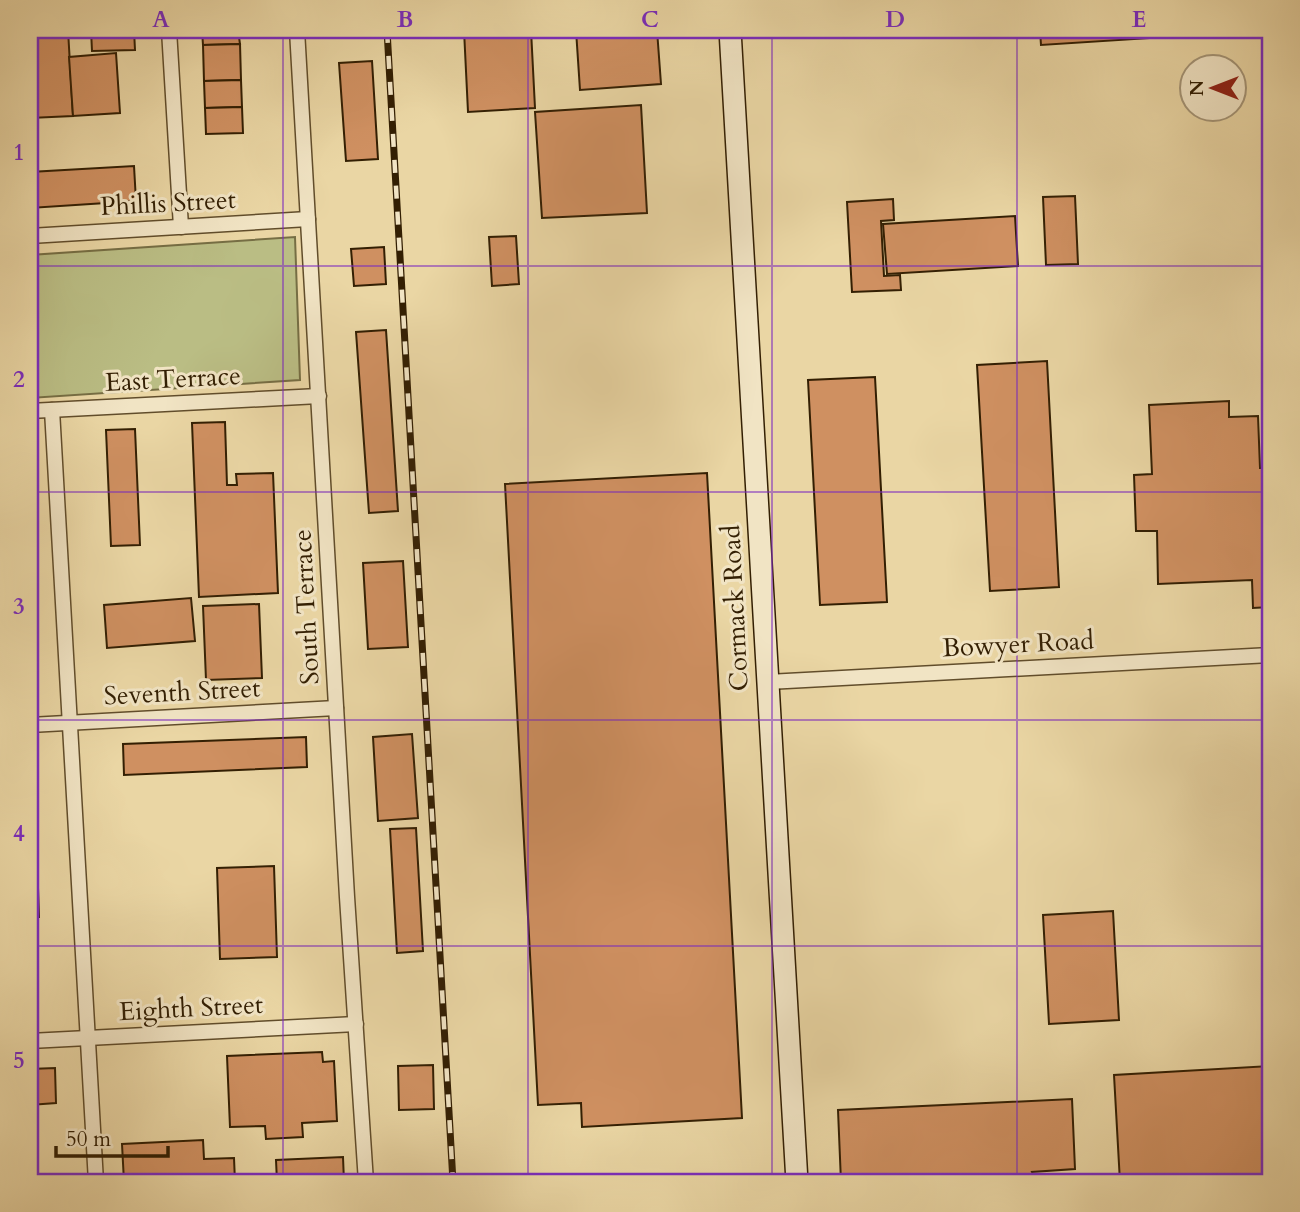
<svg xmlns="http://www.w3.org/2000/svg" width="1300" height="1212" font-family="Cardo,serif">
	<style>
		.green { fill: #babd84; stroke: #766e44; stroke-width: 2 }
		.building { fill: #cf9061; stroke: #331f03; stroke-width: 2 }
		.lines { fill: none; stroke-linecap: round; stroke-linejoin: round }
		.street-casing { stroke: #614d2b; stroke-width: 17 }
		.secondary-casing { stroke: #331f03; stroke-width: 24 }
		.street { stroke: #f1e4c4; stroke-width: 14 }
		.secondary { stroke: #f1e4c4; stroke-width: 21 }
		.rail-casing { stroke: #331f03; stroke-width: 7 }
		.rail { stroke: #f1e4c4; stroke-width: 4.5; stroke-dasharray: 13; stroke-linecap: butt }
		.grid { fill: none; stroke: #7b2cbf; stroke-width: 2; stroke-opacity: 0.55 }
		.labels { text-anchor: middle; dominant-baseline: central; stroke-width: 6; stroke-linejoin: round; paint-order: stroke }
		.street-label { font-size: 26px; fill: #331f03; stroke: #f1e4c4 }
		.neatline { fill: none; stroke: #7b2cbf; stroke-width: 2.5 }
		.grid-label { font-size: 23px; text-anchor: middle; font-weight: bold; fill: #7b2cbf }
	</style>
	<rect width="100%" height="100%" fill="#ead6a4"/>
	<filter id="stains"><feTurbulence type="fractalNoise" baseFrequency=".00286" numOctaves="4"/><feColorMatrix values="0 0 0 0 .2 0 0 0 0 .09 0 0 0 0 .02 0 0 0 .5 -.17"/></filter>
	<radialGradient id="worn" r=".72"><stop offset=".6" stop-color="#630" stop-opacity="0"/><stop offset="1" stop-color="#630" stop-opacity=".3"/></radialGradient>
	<polygon class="green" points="295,237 300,380 30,398 30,255"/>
	<g class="building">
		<polygon points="30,30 68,30 73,116 30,118"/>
		<polygon points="91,30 134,30 135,50 92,51"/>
		<polygon points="202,30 238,30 240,44 203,45"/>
		<polygon points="464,30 531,30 535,108 468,112"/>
		<polygon points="576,30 657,30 661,84 580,90"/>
		<polygon points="1040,30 1260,30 1261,31 1041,45"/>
		<polygon points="240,44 241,80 204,81 203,45"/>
		<polygon points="116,53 120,113 73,116 69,57"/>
		<polygon points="372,61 378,159 346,161 339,63"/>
		<polygon points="241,80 242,107 205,108 204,81"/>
		<polygon points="641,105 647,213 542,218 535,112"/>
		<polygon points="242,107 243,133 206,134 205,108"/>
		<polygon points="134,166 136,201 30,208 30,172"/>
		<polygon points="1075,196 1078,264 1046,265 1043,197"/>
		<polygon points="893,199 894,220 881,221 884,276 900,275 901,290 852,292 847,202"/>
		<polygon points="1015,216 1018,266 887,274 883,224"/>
		<polygon points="516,236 519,284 492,286 489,237"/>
		<polygon points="384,247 386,284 354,286 351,249"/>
		<polygon points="386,330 398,511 369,513 356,332"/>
		<polygon points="1047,361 1059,587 990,591 977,365"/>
		<polygon points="875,377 887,602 820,605 808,380"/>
		<polygon points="1229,401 1229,417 1258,416 1260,468 1270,468 1270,607 1253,608 1252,580 1158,584 1157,531 1136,531 1134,475 1152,474 1149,405"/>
		<polygon points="225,422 227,485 237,485 236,474 273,473 278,593 199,597 192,423"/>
		<polygon points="135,429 140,545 111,546 106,430"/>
		<polygon points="707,473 742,1118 582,1127 581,1103 538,1105 505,484"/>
		<polygon points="403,561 408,647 368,649 363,563"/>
		<polygon points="191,598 195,641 107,648 104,605"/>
		<polygon points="259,604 262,678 206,680 203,606"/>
		<polygon points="412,734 418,818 378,821 373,737"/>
		<polygon points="306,737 307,767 124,775 123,744"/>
		<polygon points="416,828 423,951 397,953 390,829"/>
		<polygon points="274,866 277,957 220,959 217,868"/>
		<polygon points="30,888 38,888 39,917 30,917"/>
		<polygon points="1113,911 1119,1020 1049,1024 1043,915"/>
		<polygon points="30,980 34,980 36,1008 30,1008"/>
		<polygon points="322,1052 323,1062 334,1061 337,1121 302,1123 303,1137 266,1139 265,1126 230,1127 227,1056"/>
		<polygon points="433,1065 434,1109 399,1110 398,1066"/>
		<polygon points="1270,1066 1270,1179 1216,1182 1120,1182 1114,1075"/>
		<polygon points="55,1068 56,1103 30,1105 30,1069"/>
		<polygon points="1072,1099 1075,1169 1032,1172 1036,1182 952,1182 950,1177 841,1182 838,1110"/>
		<polygon points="203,1140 204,1159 234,1158 235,1182 124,1182 122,1144"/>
		<polygon points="343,1157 344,1182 277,1182 276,1160"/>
	</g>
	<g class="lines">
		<defs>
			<g id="street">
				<polyline points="169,30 181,227"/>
				<polyline points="297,30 347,897 366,1182"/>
				<polyline points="30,236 308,219"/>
				<polyline points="52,410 96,1182"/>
				<polyline points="30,411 319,396"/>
				<polyline points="768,682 1270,655"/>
				<polyline points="30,725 336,708"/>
				<polyline points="30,1041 356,1024"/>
			</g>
			<polyline id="secondary" points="730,30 797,1182"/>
		</defs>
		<use href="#street" class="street-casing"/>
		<use href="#secondary" class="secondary-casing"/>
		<use href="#street" class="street"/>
		<use href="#secondary" class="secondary"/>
		<defs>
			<polyline id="rail" points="387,30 453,1182"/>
		</defs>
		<use href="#rail" class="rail-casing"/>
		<use href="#rail" class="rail"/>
	</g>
	<path class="grid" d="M 283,30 L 283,1182M 528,30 L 528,1182M 772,30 L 772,1182M 1017,30 L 1017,1182M 30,266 L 1270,266M 30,492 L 1270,492M 30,720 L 1270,720M 30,946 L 1270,946"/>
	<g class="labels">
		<g class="street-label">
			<text transform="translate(168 203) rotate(-3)">Phillis Street</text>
			<text transform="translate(173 379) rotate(-3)">East Terrace</text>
			<text transform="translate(306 607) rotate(-93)">South Terrace</text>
			<text transform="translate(735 608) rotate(-93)">Cormack Road</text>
			<text transform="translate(1018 644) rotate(-3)">Bowyer Road</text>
			<text transform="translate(182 692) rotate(-3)">Seventh Street</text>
			<text transform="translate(191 1008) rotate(-3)">Eighth Street</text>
		</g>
	</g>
	<rect width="1300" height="1212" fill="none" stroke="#ead6a4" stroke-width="77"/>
	<g transform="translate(1213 88) rotate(270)"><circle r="33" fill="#f1e4c4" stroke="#a59577" stroke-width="2"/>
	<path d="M0-5L12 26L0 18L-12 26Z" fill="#8f2418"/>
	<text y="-10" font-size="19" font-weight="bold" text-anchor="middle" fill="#331f03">N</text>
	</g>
	<path d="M56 1146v10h112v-10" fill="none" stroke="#331f03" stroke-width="3.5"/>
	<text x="66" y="1146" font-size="21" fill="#331f03" stroke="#f1e4c4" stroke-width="5" paint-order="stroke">50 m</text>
	<rect x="38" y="38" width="1224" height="1136" class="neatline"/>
	<g class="grid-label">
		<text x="161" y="27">A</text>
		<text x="405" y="27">B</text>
		<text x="650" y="27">C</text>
		<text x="895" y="27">D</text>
		<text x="1139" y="27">E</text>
		<text x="19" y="160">1</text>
		<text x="19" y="387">2</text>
		<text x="19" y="614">3</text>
		<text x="19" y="841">4</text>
		<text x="19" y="1068">5</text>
	</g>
	<rect width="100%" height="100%" filter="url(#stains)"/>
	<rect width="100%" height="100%" fill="url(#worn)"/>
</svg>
